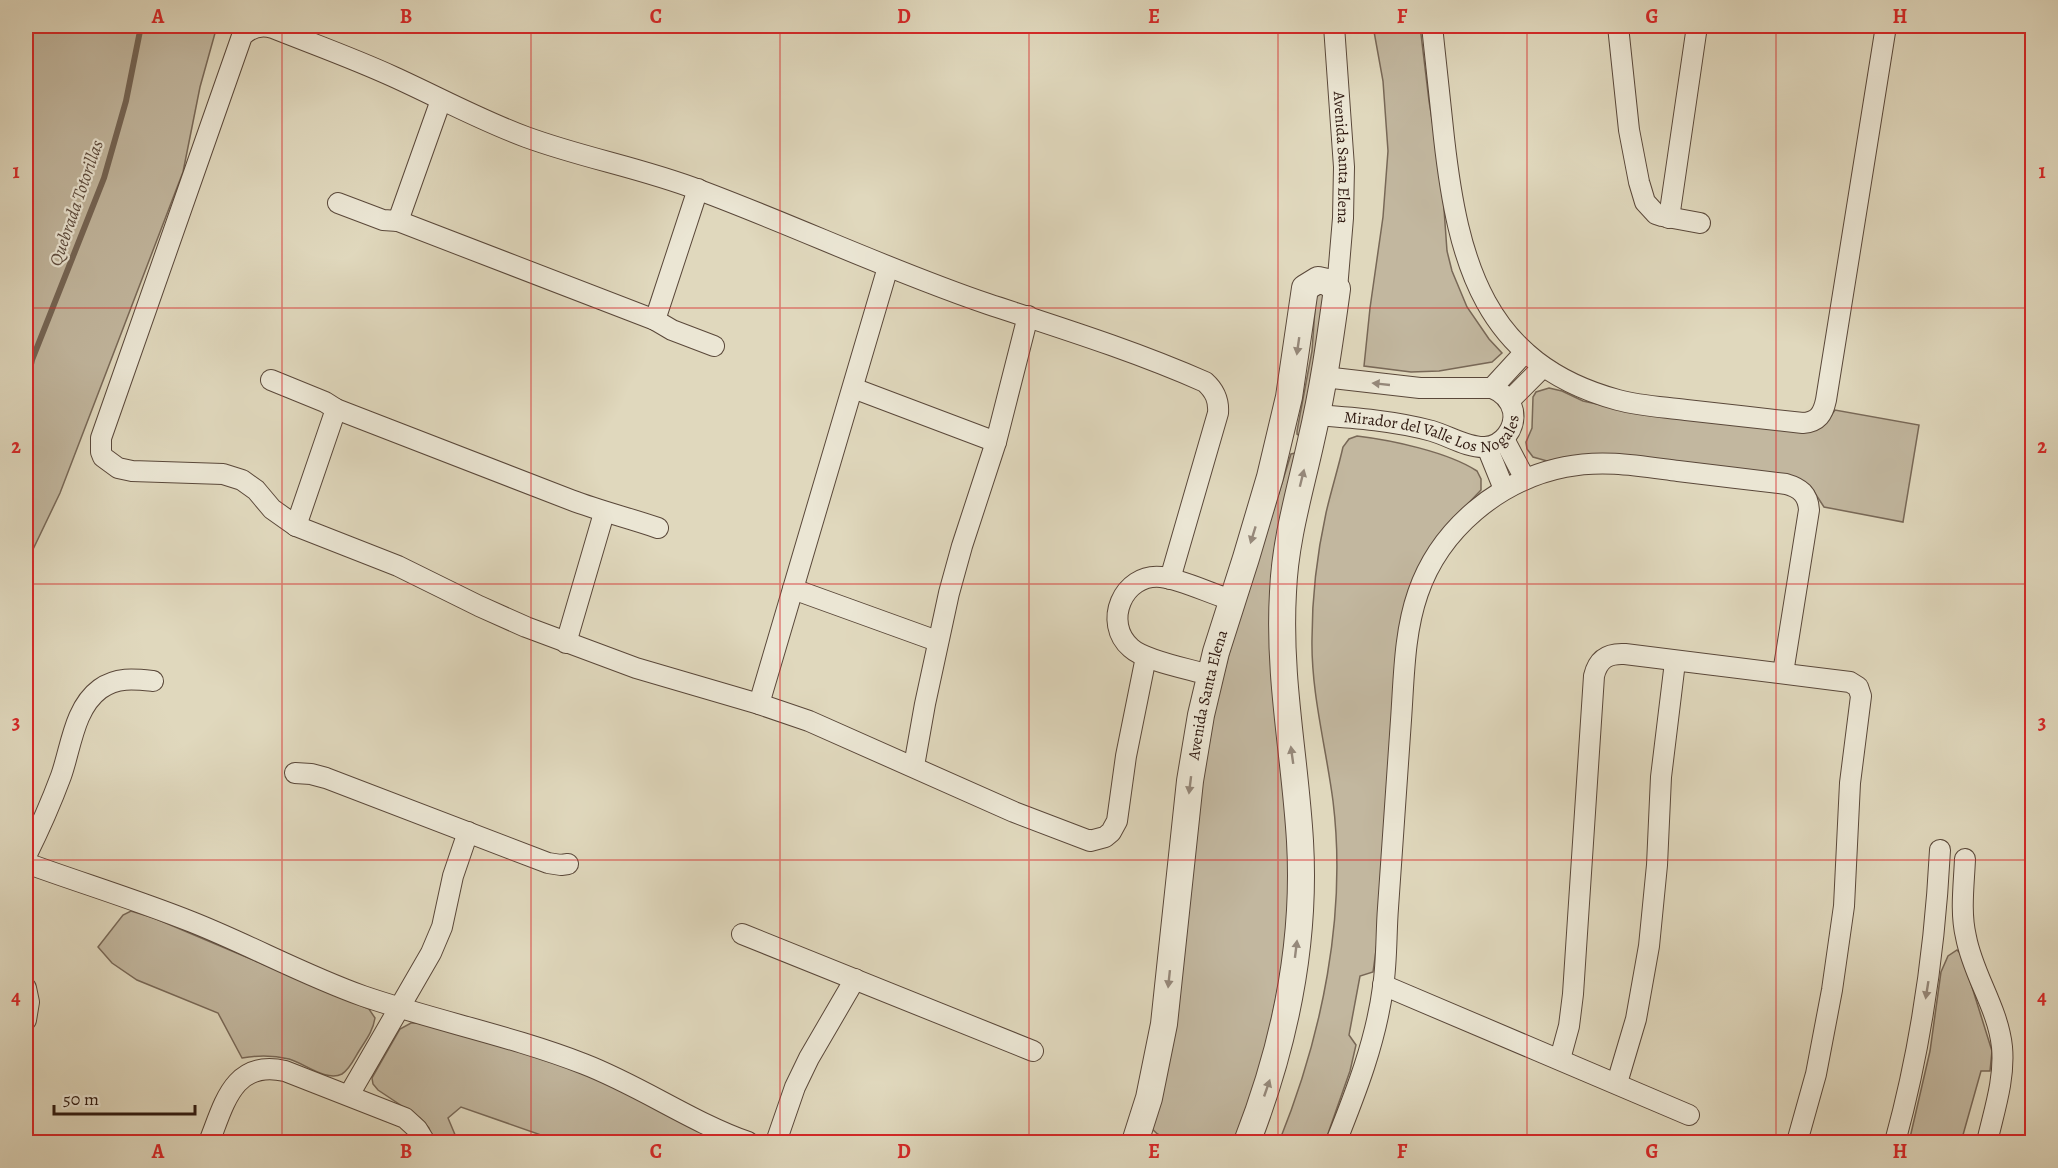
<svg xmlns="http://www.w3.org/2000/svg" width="2058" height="1168" font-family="Alegreya,serif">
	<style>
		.green { fill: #c2b79f; stroke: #786857; stroke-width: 1.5 }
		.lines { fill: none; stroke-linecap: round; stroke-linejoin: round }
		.stream { stroke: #746454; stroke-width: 6 }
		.minor-casing { stroke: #5a483a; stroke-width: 22 }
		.tertiary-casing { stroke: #5a483a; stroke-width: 28 }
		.minor { stroke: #ebe6d4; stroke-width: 20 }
		.tertiary { stroke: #ebe6d4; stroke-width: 26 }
		.oneway { fill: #96897b }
		.grid { fill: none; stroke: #d62828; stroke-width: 1.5; stroke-opacity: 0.55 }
		.labels { text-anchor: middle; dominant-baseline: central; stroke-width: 4.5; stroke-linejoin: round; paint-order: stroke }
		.street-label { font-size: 16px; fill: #2e180f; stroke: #ebe6d4 }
		.water-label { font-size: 18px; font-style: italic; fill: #5d4b3d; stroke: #ebe6d4 }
		.neatline { fill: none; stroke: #d62828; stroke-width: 2 }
		.grid-label { font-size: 20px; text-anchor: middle; font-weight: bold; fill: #d62828 }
	</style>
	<rect width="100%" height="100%" fill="#e0d8bd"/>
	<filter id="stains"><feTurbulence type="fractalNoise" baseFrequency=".00333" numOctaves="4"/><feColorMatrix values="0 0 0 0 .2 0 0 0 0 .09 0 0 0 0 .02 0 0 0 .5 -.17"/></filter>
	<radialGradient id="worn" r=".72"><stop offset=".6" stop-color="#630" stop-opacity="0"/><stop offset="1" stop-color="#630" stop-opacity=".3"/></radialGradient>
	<g class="green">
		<polygon points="26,26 217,26 200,87 183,172 60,493 26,564"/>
		<polygon points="1373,26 1420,26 1429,101 1442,181 1447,251 1452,271 1467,307 1489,339 1502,353 1492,362 1439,371 1411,372 1364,366 1370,308 1383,217 1388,151 1383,81"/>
		<polygon points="1322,286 1324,301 1301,437 1297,434 1297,431 1312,351 1316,295"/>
		<polygon points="1549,388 1562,391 1583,401 1643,414 1798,432 1824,425 1835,410 1919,425 1903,522 1824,507 1811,487 1800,481 1583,456 1547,461 1533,457 1527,449 1526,442 1532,428 1533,397 1536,392"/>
		<path d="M 1357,436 C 1391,440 1448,452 1477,471 L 1481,479 L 1481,490 L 1442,531 L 1418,570 L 1378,936 L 1373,972 L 1360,976 L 1349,1035 L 1356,1045 L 1350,1071 L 1325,1142 L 1279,1142 C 1322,1036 1347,915 1333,801 C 1326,747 1311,693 1312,639 C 1312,596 1317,554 1326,513 C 1331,491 1338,469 1343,447 L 1349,439 Z"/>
		<path d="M 1295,453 L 1297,456 L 1288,833 L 1289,897 L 1285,954 L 1264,1056 L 1235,1142 C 1209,1142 1170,1150 1151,1128 L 1212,718 L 1230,650 L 1291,454 Z"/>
		<path d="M 131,911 L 154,918 L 369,1009 L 375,1018 C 373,1031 366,1040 359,1051 C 354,1059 350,1069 342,1074 C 326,1082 304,1063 289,1059 C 272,1055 259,1055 242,1058 L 218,1013 L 137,980 L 112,963 L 98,947 L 123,915 Z"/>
		<polygon points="1957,950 1962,955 1992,1051 1990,1071 1981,1071 1961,1142 1909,1142 1930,1051 1941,972 1948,956"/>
		<polygon points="411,1023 418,1023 552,1059 601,1078 725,1142 561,1142 461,1107 448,1118 456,1137 442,1142 433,1142 429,1128 420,1118 378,1090 373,1084 372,1078 400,1029"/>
	</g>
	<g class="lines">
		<polyline class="stream" points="26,386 32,360 104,178 126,101 141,26"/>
		<defs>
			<g id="minor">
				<path id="s1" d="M 1334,26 L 1344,167 L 1343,218 L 1337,289"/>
				<path d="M 1432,26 C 1436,63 1440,101 1444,138 C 1458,262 1484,364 1618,400 C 1640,406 1663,407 1686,410 C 1725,414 1764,419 1803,423 C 1818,422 1823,414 1826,400 L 1886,26"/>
				<polyline points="1618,26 1629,130 1639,182 1645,202 1656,214 1662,216 1700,223"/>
				<polyline points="338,203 383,220 398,221 655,320 672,330 714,346"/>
				<polyline points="1669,218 1697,26"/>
				<polyline points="398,221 441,100"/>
				<polyline points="655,320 698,189"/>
				<path d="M 271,380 L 325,402 L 336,409 L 571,500 C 600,511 629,518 658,528"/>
				<polyline points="853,388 996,442"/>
				<polyline points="1492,388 1525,352"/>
				<polyline points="1509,401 1543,367"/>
				<path id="s2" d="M 1317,415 C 1356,418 1395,421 1432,431 C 1449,436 1468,448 1485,447 C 1503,446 1516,428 1513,411 C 1510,399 1502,392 1492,388 L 1420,388 L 1324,377"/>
				<polyline points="1504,439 1525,479"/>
				<polyline points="1487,447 1504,489"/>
				<polyline points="296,526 336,409"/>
				<polyline points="793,589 937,641"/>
				<polyline points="566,643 604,513"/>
				<path d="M 1146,657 L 1126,756 L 1117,821 L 1111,832 L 1105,837 L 1090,841 L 1014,812 L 809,721 L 759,704 L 636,668 L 526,627 L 479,606 L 398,566 L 296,526 L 272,509 L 256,490 L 242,480 L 223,474 L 132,471 L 118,468 L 103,457 L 101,452 L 101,438 L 242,36 C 251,27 261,24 273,28 C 313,44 355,59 394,77 C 438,97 480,120 526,137 C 583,158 642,168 699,190 C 796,226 890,271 988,304 C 1061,328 1135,351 1205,382 C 1215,391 1219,400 1218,413 L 1170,579"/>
				<path d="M 1209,675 C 1190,669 1145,661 1131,648 C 1102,623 1123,573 1161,577 C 1181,579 1211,594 1232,600"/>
				<polyline points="759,704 888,267"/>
				<polyline points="914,766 925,704 949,593 962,546 996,442 1028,316"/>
				<polyline points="295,773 311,774 326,778 548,863 561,865 568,864"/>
				<path d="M 26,856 C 39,830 51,803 61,776 C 71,748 74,708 100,689 C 117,677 134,679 153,681"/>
				<path d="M 1965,859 C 1964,884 1960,912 1966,937 C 1973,975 1998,1008 2002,1047 C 2005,1079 1994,1111 1987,1142"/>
				<path d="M 26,863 C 81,883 137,900 192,922 C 250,945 304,975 363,996 C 436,1021 512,1036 584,1064 C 641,1086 691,1122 748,1142"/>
				<polyline points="742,934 1033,1051"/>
				<polyline points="1383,985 1689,1115"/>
				<polyline points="26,988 29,1002 26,1020"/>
				<path d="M 1560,1059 L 1569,1026 L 1573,994 L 1594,676 C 1598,659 1608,653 1625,654 L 1850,682 L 1858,687 L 1861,696 L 1850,783 L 1844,906 L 1832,990 L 1816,1074 L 1797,1142"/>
				<polyline points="1617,1083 1636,1019 1649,946 1657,865 1661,777 1675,662"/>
				<polyline points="349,1095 431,953 442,927 453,876 468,832"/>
				<path d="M 209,1142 C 224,1105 233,1059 285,1071 L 405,1118 L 417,1129 L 425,1142"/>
				<polyline points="776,1142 795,1087 809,1058 855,979"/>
				<path d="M 1336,1142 C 1356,1092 1376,1041 1383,987 C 1387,961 1386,934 1388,908 C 1392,845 1397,783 1401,720 C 1404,678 1404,633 1418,593 C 1440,529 1499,480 1565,467 C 1603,459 1640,466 1678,471 C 1714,475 1750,480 1786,484 C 1800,488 1808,494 1809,510 L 1783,673"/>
				<path d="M 1895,1142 C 1921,1047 1935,949 1940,850"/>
			</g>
			<g id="tertiary">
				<path id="s3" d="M 1135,1142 L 1149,1098 L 1164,1024 L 1190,781 L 1201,715 L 1216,652 L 1246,558 L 1270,477 L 1289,397 L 1305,288 L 1318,280 L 1327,282 L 1337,289 C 1330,340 1323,390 1311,441 C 1300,491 1285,540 1283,592 C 1278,678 1295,756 1300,841 C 1306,944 1284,1047 1247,1142"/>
			</g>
		</defs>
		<use href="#minor" class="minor-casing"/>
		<use href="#tertiary" class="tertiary-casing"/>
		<use href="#minor" class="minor"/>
		<use href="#tertiary" class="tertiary"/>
	</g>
	<defs><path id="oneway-solid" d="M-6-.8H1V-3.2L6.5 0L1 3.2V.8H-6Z" transform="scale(1.5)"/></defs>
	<g class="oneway">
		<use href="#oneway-solid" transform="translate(1298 346) rotate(98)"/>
		<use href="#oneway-solid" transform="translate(1381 384) rotate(-174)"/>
		<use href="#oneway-solid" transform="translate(1302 478) rotate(-76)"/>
		<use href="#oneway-solid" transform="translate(1253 535) rotate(107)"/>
		<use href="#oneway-solid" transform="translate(1292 755) rotate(-98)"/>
		<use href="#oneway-solid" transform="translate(1190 785) rotate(97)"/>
		<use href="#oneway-solid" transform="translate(1296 949) rotate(-83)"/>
		<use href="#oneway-solid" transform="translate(1169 979) rotate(96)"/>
		<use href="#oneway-solid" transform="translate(1927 990) rotate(99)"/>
		<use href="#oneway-solid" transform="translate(1267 1088) rotate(-71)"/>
	</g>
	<path class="grid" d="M 282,26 L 282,1142M 531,26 L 531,1142M 780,26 L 780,1142M 1029,26 L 1029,1142M 1278,26 L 1278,1142M 1527,26 L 1527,1142M 1776,26 L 1776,1142M 26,308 L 2032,308M 26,584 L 2032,584M 26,860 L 2032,860"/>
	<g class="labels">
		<g class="street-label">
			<text stroke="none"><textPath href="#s1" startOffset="132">Avenida Santa Elena</textPath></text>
			<text stroke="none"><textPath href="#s2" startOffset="123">Mirador del Valle Los Nogales</textPath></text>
			<text stroke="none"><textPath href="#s3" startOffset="454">Avenida Santa Elena</textPath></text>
		</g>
		<g class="water-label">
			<text transform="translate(76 203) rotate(-71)">Quebrada Totorillas</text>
		</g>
	</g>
	<rect width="2058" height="1168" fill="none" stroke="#e0d8bd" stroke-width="66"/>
	<path d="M54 1105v9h141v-9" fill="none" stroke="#2e180f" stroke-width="3"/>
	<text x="63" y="1105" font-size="18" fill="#2e180f" stroke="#ebe6d4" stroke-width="4.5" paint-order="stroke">50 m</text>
	<rect x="33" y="33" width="1992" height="1102" class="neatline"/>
	<g class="grid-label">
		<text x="158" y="23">A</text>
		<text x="406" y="23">B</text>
		<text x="656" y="23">C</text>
		<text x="904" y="23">D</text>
		<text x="1154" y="23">E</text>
		<text x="1402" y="23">F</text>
		<text x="1652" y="23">G</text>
		<text x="1900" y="23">H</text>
		<text x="16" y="178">1</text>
		<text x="2042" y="178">1</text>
		<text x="16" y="453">2</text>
		<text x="2042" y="453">2</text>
		<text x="16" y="729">3</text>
		<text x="2042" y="729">3</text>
		<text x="16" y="1004">4</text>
		<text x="2042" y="1004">4</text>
		<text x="158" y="1158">A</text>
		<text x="406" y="1158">B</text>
		<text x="656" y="1158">C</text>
		<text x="904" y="1158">D</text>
		<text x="1154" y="1158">E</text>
		<text x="1402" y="1158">F</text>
		<text x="1652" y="1158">G</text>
		<text x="1900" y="1158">H</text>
	</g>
	<rect width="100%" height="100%" filter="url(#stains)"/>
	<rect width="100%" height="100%" fill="url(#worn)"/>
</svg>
